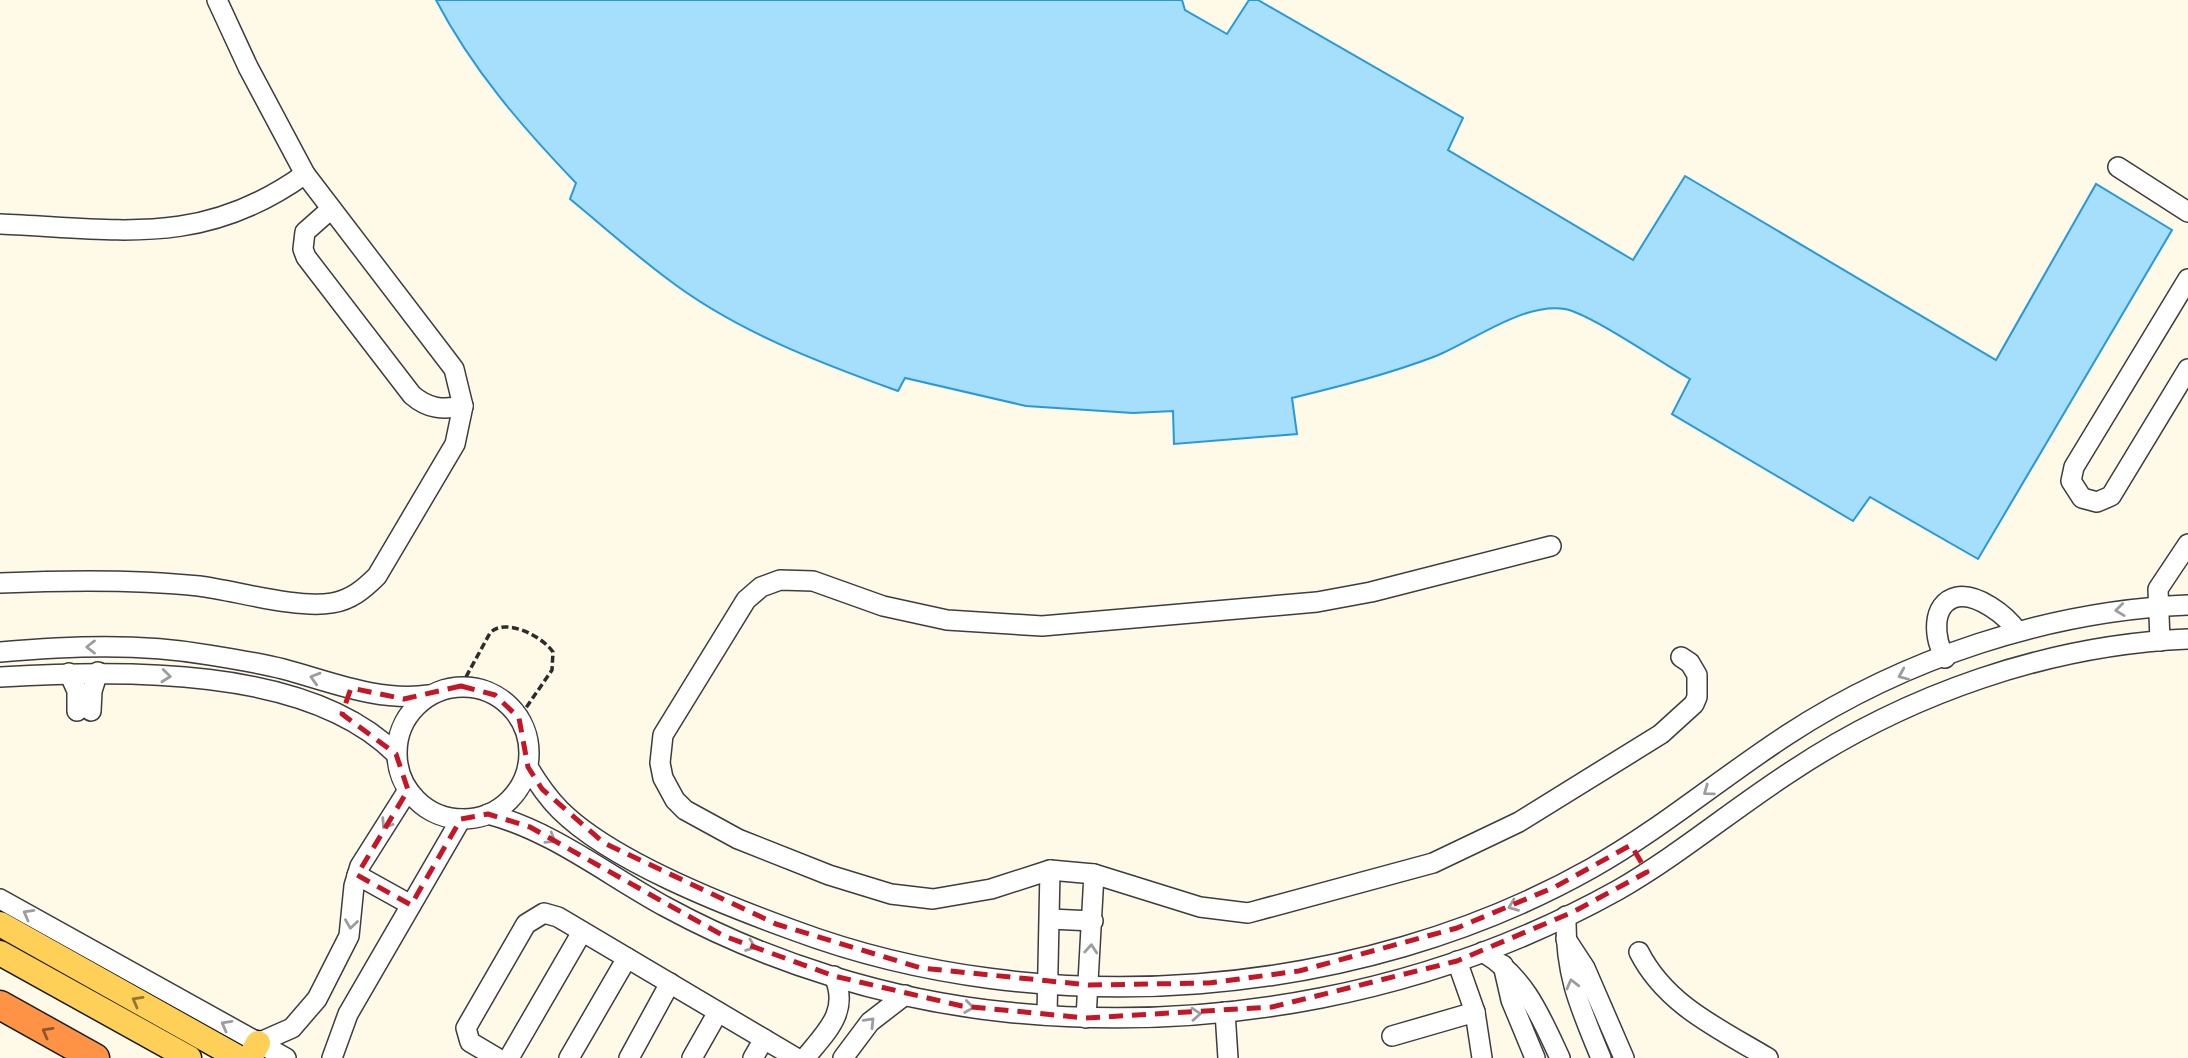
<svg xmlns="http://www.w3.org/2000/svg" width="2188" height="1058" font-family="'Playfair Display',serif">
	<style>
		.water { fill: #a6dffc; stroke: #2699da; stroke-width: 2 }
		.lines { fill: none; stroke-linecap: round; stroke-linejoin: round }
		.minor-casing { stroke: #3d3d3d; stroke-width: 22 }
		.major-casing { stroke: #1b1b1b; stroke-width: 27 }
		.highway-casing { stroke: #1b1b1b; stroke-width: 31 }
		.path { stroke: #2c2c2c; stroke-width: 3.5; stroke-dasharray: 7 3.5; stroke-linecap: butt }
		.minor { stroke: #fff; stroke-width: 19 }
		.major { stroke: #ffd057; stroke-width: 24 }
		.highway { stroke: #ff9345; stroke-width: 28 }
		.oneway { stroke: #9d9d9d }
		.oneway2 { stroke: #917734 }
		.oneway3 { stroke: #91552a }
		.marked { fill: none; stroke: #c61625; stroke-width: 5; stroke-dasharray: 14 9; stroke-linejoin: round }
	</style>
	<rect width="100%" height="100%" fill="#fff9e7"/>
	<path class="water" d="M 436,0 L 1182,0 L 1185,10 L 1227,34 L 1249,0 L 1258,0 L 1463,118 L 1448,150 L 1633,260 L 1685,176 L 1996,360 L 2096,184 L 2172,230 L 1978,559 L 1870,497 L 1853,521 L 1672,414 L 1690,379 C 1663,364 1591,314 1565,309 C 1524,302 1473,341 1436,356 C 1389,374 1341,386 1292,398 L 1297,434 L 1174,444 L 1173,411 L 1133,413 L 1026,406 L 905,378 L 898,391 C 820,363 736,331 669,280 C 635,255 603,226 570,199 L 576,183 C 522,127 472,69 436,0 Z"/>
	<g class="lines">
		<defs>
			<g id="minor">
				<polyline points="2118,167 2188,212"/>
				<path d="M 331,209 L 305,232 L 303,249 L 306,257 L 412,395 C 428,409 443,410 463,406"/>
				<path d="M 0,224 C 119,229 202,248 305,174"/>
				<polyline points="2188,279 2074,467 2071,481 2082,498 2097,502 2111,496 2188,369"/>
				<path d="M 0,583 C 67,580 133,579 199,586 C 237,591 297,609 332,603 C 351,600 364,589 377,576 L 455,444 L 463,406 L 454,369 L 305,174 L 248,67 L 217,0"/>
				<polyline points="2160,641 2158,589 2188,544"/>
				<path d="M 0,652 C 69,646 140,643 209,655 C 234,659 259,663 283,669 C 332,682 378,702 429,695"/>
				<path d="M 1945,658 C 1934,640 1930,603 1957,597 C 1977,593 2006,615 2017,631"/>
				<polyline points="69,673 77,691 77,711"/>
				<path d="M 0,677 C 119,671 306,664 396,754"/>
				<circle cx="463" cy="753" r="66"/>
				<polyline points="91,711 92,691 98,672"/>
				<path d="M 528,767 C 537,782 547,797 560,810 C 611,861 724,905 793,930 C 1044,1024 1358,1000 1592,868 C 1661,829 1721,778 1787,735 C 1905,658 2048,611 2188,605"/>
				<path d="M 488,814 C 553,831 607,875 666,907 C 769,963 889,1000 1006,1012 C 1216,1034 1433,993 1618,890 C 1679,855 1733,809 1792,771 C 1908,694 2048,645 2188,639"/>
				<polyline points="1094,874 1200,907 1248,913 1433,863 1519,822 1661,734 1694,704 1697,697 1697,675 1690,663 1681,657"/>
				<polyline points="357,875 411,905"/>
				<polyline points="0,899 286,1058"/>
				<path d="M 1566,916 C 1565,974 1579,1005 1601,1058"/>
				<polyline points="1050,919 1093,921"/>
				<polyline points="1566,939 1585,968 1624,1058"/>
				<path d="M 1483,952 C 1525,977 1540,1015 1560,1058"/>
				<path d="M 1639,952 C 1666,1005 1718,1028 1768,1058"/>
				<polyline points="1457,961 1475,1012 1482,1058"/>
				<polyline points="1503,965 1511,1000 1535,1058"/>
				<polyline points="1225,1012 1228,1058"/>
				<polyline points="1047,1015 1050,870"/>
				<polyline points="1086,1018 1094,874 1050,870 991,889 933,899 891,894 829,875 738,839 685,810 675,800 663,778 660,763 663,735 746,600 761,587 780,580 813,581 883,606 947,620 1042,626 1317,602 1371,592 1551,546"/>
				<polyline points="1392,1036 1475,1012"/>
				<polyline points="258,1043 292,1028 317,999 349,936 354,886 360,866 408,790"/>
				<polyline points="332,1058 348,1014 461,819"/>
				<polyline points="497,1058 470,1042 466,1028 526,924 544,913 558,917 796,1058"/>
				<polyline points="509,1058 582,932"/>
				<polyline points="569,1058 627,958"/>
				<polyline points="629,1058 670,983"/>
				<polyline points="692,1058 718,1012"/>
				<polyline points="753,1058 764,1039"/>
				<path d="M 805,1058 C 826,1032 850,1012 834,976"/>
				<polyline points="843,1058 870,1022 905,995"/>
			</g>
			<g id="major">
				<polyline points="0,924 239,1058"/>
				<polyline points="0,953 189,1058"/>
				<polyline points="250,1058 258,1043"/>
			</g>
			<polyline id="highway" points="0,1005 95,1058"/>
		</defs>
		<use href="#minor" class="minor-casing"/>
		<use href="#major" class="major-casing"/>
		<use href="#highway" class="highway-casing"/>
		<path class="path" d="M 461,686 L 490,633 C 505,617 542,636 553,652 L 552,670 L 519,718"/>
		<use href="#minor" class="minor"/>
		<use href="#major" class="major"/>
		<use href="#highway" class="highway"/>
	</g>
	<defs><path id="oneway-chevron" d="M-2-3.5L2.5 0L-2 3.5" fill="none" stroke-width="1.6" stroke-linecap="round" stroke-linejoin="round" transform="scale(1.75)"/></defs>
	<g class="oneway">
		<use href="#oneway-chevron" transform="translate(2120 610) rotate(173)"/>
		<use href="#oneway-chevron" transform="translate(91 647) rotate(-180)"/>
		<use href="#oneway-chevron" transform="translate(1903 675) rotate(157)"/>
		<use href="#oneway-chevron" transform="translate(166 676) rotate(6)"/>
		<use href="#oneway-chevron" transform="translate(315 678) rotate(-164)"/>
		<use href="#oneway-chevron" transform="translate(1708 791) rotate(144)"/>
		<use href="#oneway-chevron" transform="translate(386 824) rotate(123)"/>
		<use href="#oneway-chevron" transform="translate(551 839) rotate(31)"/>
		<use href="#oneway-chevron" transform="translate(1513 906) rotate(158)"/>
		<use href="#oneway-chevron" transform="translate(28 914) rotate(-151)"/>
		<use href="#oneway-chevron" transform="translate(351 924) rotate(98)"/>
		<use href="#oneway-chevron" transform="translate(751 946) rotate(21)"/>
		<use href="#oneway-chevron" transform="translate(1091 949) rotate(-86)"/>
		<use href="#oneway-chevron" transform="translate(1572 984) rotate(-104)"/>
		<use href="#oneway-chevron" transform="translate(969 1007) rotate(8)"/>
		<use href="#oneway-chevron" transform="translate(1196 1014) rotate(-4)"/>
		<use href="#oneway-chevron" transform="translate(870 1022) rotate(-46)"/>
		<use href="#oneway-chevron" transform="translate(226 1025) rotate(-151)"/>
	</g>
	<use class="oneway2" href="#oneway-chevron" transform="translate(137 1001) rotate(-151)"/>
	<use class="oneway3" href="#oneway-chevron" transform="translate(47 1032) rotate(-151)"/>
	<path class="marked" d="M 461,686 L 495,695 L 519,718 L 528,767 L 542,789 L 604,843 L 776,924 L 921,968 L 1089,985 L 1209,983 L 1299,971 L 1457,928 L 1555,887 L 1631,845 L 1647,872 L 1573,912 L 1457,961 L 1272,1007 L 1086,1018 L 962,1006 L 834,976 L 724,936 L 530,827 L 488,814 L 461,819 L 411,905 L 357,875 L 408,790 L 396,754 L 342,714 L 351,688 L 404,699 Z"/>
</svg>
